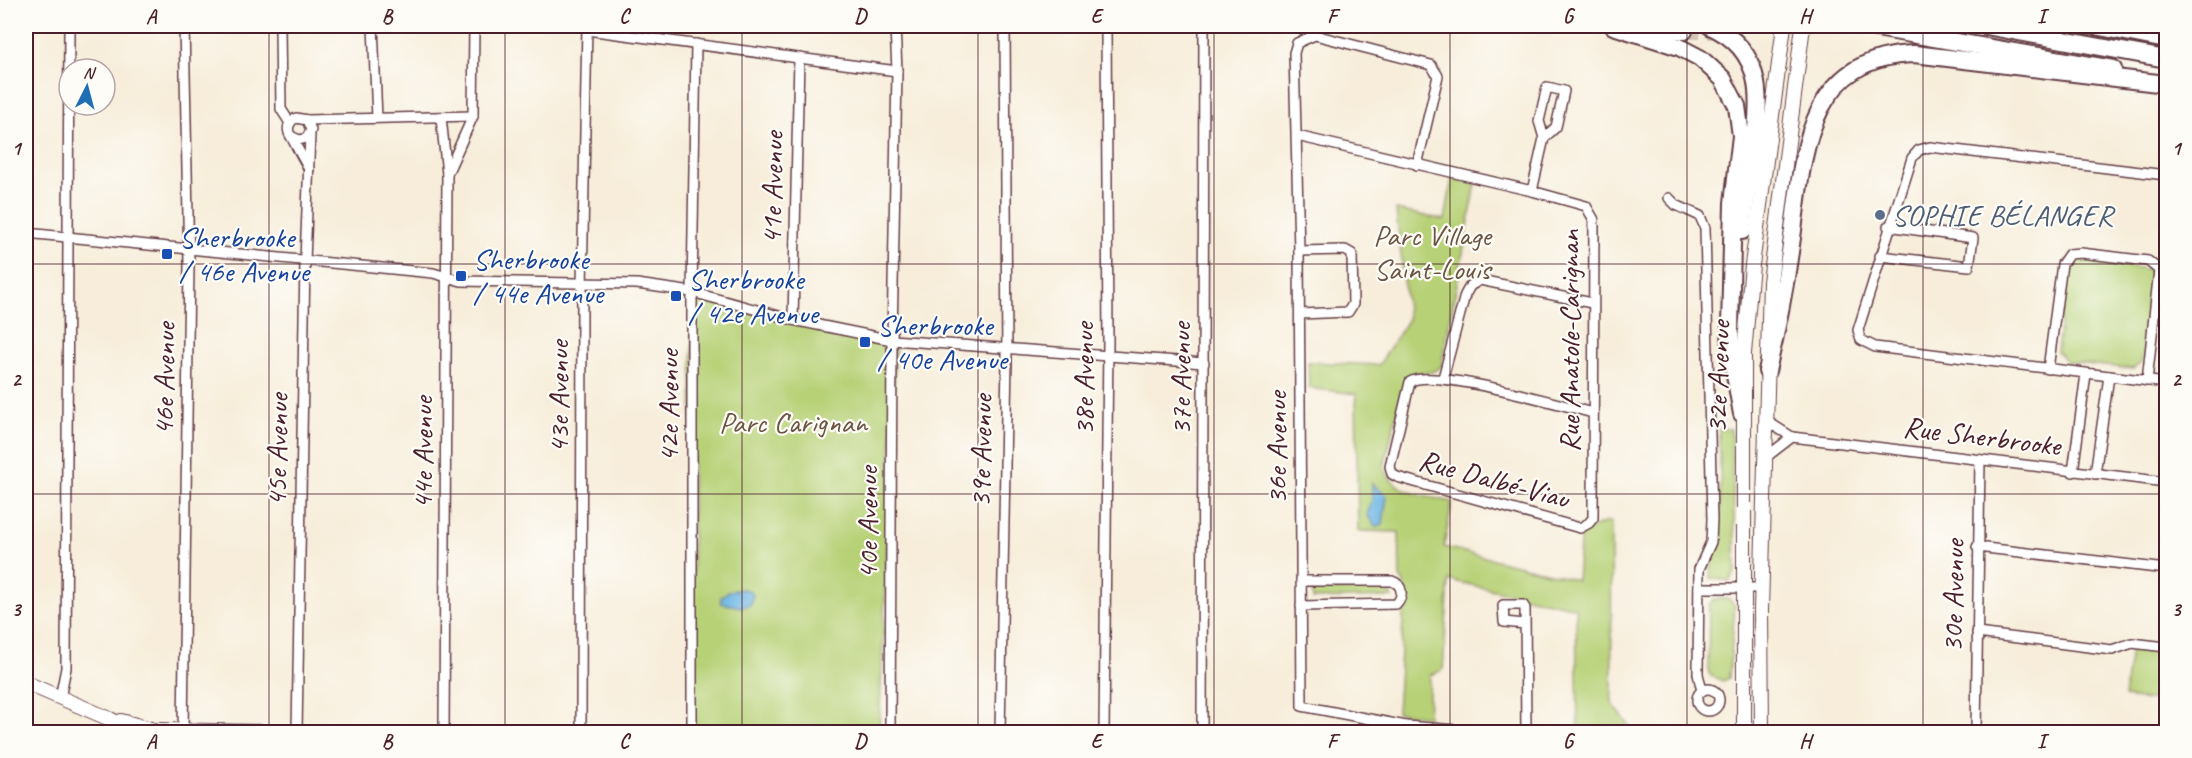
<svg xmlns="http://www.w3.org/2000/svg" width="2192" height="758" font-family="Caveat,sans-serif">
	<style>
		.green { fill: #b7d177; stroke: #807851; stroke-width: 1.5 }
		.water { fill: #6bb5e3; stroke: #5a6a87; stroke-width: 1.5 }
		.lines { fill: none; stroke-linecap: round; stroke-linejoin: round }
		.highway-tunnel { stroke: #d4c4b7; stroke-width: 16; stroke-dasharray: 16 8; stroke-linecap: butt }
		.street-casing { stroke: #643e45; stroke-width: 12 }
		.secondary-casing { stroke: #643e45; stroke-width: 16 }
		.highway-casing { stroke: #643e45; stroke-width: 20 }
		.street { stroke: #fff; stroke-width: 9 }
		.secondary { stroke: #fff; stroke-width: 14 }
		.highway { stroke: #fff; stroke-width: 16 }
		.grid { fill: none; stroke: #4a1f2b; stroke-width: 1.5; stroke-opacity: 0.55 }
		.service-dot { fill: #5c6f8a; stroke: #fdfcf7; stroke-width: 2 }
		.transit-dot { fill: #1a4fb4; stroke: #fdfcf7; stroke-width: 2 }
		.labels { text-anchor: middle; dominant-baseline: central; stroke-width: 4.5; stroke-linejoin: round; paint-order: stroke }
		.street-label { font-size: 30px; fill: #4a1f2b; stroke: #fdfcf7 }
		.service-label { font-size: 30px; fill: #4e5e75; stroke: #fdfcf7; text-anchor: start }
		.park-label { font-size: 30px; fill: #6b5442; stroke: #fdfcf7 }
		.transit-label { font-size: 30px; fill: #164399; stroke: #fdfcf7; text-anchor: start }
		.neatline { fill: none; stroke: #4a1f2b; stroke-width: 2 }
		.grid-label { font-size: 20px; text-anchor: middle; font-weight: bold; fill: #4a1f2b }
	</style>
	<rect width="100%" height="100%" fill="#fdfcf7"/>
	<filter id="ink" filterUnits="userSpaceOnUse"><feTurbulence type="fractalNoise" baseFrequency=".0167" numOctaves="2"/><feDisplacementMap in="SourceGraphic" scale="12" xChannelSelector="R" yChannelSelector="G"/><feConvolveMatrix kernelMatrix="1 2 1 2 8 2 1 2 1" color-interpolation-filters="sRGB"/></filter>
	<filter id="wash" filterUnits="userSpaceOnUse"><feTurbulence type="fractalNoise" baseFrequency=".008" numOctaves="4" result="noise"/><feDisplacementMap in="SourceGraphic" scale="24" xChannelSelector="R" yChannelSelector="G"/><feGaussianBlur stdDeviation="1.35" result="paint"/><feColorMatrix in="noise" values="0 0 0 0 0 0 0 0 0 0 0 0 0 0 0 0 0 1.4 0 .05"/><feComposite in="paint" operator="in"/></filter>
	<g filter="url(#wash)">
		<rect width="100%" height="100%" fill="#f7edda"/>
		<g class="green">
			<path d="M 1452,178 L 1476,184 L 1441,367 L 1432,372 L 1413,373 L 1404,383 L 1384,467 C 1395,496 1424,495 1452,502 L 1444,547 L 1577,580 L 1581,532 C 1593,530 1599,522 1611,522 L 1612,703 L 1634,732 L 1578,732 L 1576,608 L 1449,580 L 1443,670 L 1430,675 L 1428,717 L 1397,712 L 1404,605 L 1404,583 L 1400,577 L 1399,532 L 1358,531 L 1356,394 L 1309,388 L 1308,362 L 1379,365 L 1408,319 L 1396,210 L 1445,220 Z"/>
			<polygon points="2079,259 2151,270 2142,362 2133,369 2067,362 2057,351 2068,265 2071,260"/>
			<polygon points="692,294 896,342 879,732 693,732"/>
			<path d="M 1719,429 L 1731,429 L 1736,571 L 1730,581 L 1710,578 C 1710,562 1718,549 1719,533 C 1722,498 1720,463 1719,429 Z"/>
			<polygon points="1389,588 1392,597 1313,599 1312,591"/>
			<polygon points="1714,599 1729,599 1735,606 1729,678 1723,681 1711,676 1708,671 1709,605"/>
			<polygon points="2132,643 2166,647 2166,702 2124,697"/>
		</g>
		<g class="water">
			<polygon points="1372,483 1387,496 1383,524 1376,527 1367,515 1372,500"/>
			<polygon points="743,589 750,591 753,595 750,605 741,607 721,603 721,597 729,591"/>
		</g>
	</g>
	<g filter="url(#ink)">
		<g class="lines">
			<polyline class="highway-tunnel" points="1684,31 1709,31 1732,26"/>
			<defs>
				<g id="street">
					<polyline points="280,26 281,109 290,123"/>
					<polyline points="373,26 377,118"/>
					<polyline points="587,30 897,71"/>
					<polyline points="441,117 447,174 444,732"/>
					<polyline points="307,120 473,116"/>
					<path d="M 291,136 L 299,140 L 307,138 L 311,130 L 307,120 L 296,118 C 290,121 287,126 289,133 L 309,169"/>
					<path d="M 1297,136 L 1532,191 L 1586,206 L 1594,220 L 1593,518 L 1589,523 L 1580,528 L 1397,477 L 1392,474 L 1390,466 L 1410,382 C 1432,367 1561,405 1593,413"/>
					<polyline points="1417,165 1438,76 1431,65 1315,35 1297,43 1294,53 1299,251 1302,706 1406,726 1482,732"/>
					<polyline points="447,174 473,116 474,26"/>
					<polyline points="2166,175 1930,147 1919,150 1912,158 1858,330 1861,340 1875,347 2166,383"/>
					<polyline points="1532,191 1544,138 1556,127 1564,91 1547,87 1539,121 1544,138"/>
					<polyline points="1669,198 1676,205 1700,216 1705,228 1712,519 1711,542 1699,569 1698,674 1702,691"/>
					<polyline points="26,233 433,273 461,281 637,284 692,292 793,320 892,340 1204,363"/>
					<polyline points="1299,251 1345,250 1352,254 1353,304 1348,312 1300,314"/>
					<polyline points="1880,256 1969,266 1973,238 1888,226"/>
					<polyline points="793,320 799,58"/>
					<polyline points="2048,369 2062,264 2069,254 2081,253 2148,261 2159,270 2147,381"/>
					<polyline points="1443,378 1465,295 1470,286 1480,280 1592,303"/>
					<polyline points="1765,420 1792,437 2166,482"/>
					<polyline points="1765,458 1792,437"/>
					<polyline points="2073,472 2086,374"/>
					<polyline points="2095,474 2109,376"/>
					<polyline points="1977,547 2166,569"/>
					<path d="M 1301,581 L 1392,581 C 1403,585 1404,596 1396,604 L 1301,606"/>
					<polyline points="1699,588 1762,588"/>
					<polyline points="1525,624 1504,622 1503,605 1523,605 1525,608 1526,732"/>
					<polyline points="1977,633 2112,650 2132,643 2166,647"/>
					<circle cx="1708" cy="700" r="11"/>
					<polyline points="60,698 66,668 69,26"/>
					<polyline points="183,732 189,264 184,26"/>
					<polyline points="297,732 305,261 310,134"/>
					<polyline points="581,732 582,288 587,26"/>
					<polyline points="692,732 692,292 696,44"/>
					<polyline points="890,732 892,340 897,71 895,26"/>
					<polyline points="1000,732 1007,361 1005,26"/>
					<polyline points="1104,732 1108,341 1106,26"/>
					<polyline points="1202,732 1204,26"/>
					<polyline points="1976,732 1980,460"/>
				</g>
				<g id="secondary">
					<polyline points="26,683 110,719 133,732"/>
					<polyline points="121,721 162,732"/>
					<polyline points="159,730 267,732"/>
					<polyline points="1744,732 1744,353 1752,265 1784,26"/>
					<polyline points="1762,732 1761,610 1770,282 1803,26"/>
				</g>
				<g id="highway">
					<polyline points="1613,26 1679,47 1700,58 1723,79 1737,106 1741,136 1733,203 1730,328 1731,352 1742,414"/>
					<polyline points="1651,26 1684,31"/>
					<path d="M 1710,26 C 1767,51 1760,102 1753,153 C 1749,179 1745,205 1742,231"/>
					<polyline points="1865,26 2113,69"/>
					<polyline points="1986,26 2166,59"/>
					<polyline points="2095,26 2166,40"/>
					<path d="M 1767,371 C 1777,329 1785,288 1791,245 C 1803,162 1803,57 1914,54 L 2166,84"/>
				</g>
			</defs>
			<use href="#street" class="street-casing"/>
			<use href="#secondary" class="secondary-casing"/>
			<use href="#highway" class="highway-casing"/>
			<use href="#street" class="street"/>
			<use href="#secondary" class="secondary"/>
			<use href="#highway" class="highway"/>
		</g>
	</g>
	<path class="grid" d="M 269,26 L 269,732M 505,26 L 505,732M 742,26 L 742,732M 978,26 L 978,732M 1214,26 L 1214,732M 1450,26 L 1450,732M 1687,26 L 1687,732M 1923,26 L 1923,732M 26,264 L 2166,264M 26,494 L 2166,494"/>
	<circle class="service-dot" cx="1880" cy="215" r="6"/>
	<g class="transit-dot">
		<rect x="161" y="248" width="12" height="12" rx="3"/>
		<rect x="455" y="270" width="12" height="12" rx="3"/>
		<rect x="670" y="290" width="12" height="12" rx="3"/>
		<rect x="859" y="336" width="12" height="12" rx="3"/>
	</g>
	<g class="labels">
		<g class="street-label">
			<text transform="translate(772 188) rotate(-89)">41e Avenue</text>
			<text transform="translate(1569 341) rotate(-90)">Rue Anatole-Carignan</text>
			<text transform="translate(1718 377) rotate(-88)">32e Avenue</text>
			<text transform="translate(164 379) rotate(-89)">46e Avenue</text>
			<text transform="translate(1083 379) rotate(-90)">38e Avenue</text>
			<text transform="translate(1180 379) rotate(-90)">37e Avenue</text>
			<text transform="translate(558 397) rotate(-90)">43e Avenue</text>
			<text transform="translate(668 406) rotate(-90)">42e Avenue</text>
			<text transform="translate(1982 436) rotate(7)">Rue Sherbrooke</text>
			<text transform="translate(1276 448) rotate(-90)">36e Avenue</text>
			<text transform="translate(277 450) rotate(-89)">45e Avenue</text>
			<text transform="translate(981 451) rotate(-89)">39e Avenue</text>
			<text transform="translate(422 453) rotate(-90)">44e Avenue</text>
			<text transform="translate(1494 479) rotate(15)">Rue Dalbé-Viau</text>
			<text transform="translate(867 523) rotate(-90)">40e Avenue</text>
			<text transform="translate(1953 596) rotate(-89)">30e Avenue</text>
		</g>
		<g class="service-label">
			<text x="1892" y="215">SOPHIE BÉLANGER</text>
		</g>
		<g class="park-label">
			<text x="1432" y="235">Parc Village<tspan x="1432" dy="34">Saint-Louis</tspan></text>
			<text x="793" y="422">Parc Carignan</text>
		</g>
		<g class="transit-label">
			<text x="179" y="237">Sherbrooke<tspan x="179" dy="34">/ 46e Avenue</tspan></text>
			<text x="473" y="259">Sherbrooke<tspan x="473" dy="34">/ 44e Avenue</tspan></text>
			<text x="688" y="279">Sherbrooke<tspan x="688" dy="34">/ 42e Avenue</tspan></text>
			<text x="877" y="325">Sherbrooke<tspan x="877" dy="34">/ 40e Avenue</tspan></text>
		</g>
	</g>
	<rect width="2192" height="758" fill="none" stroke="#fdfcf7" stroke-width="66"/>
	<g transform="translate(87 87) rotate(6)"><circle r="28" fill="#fdfcf7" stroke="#b5a4a5" stroke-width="1.5"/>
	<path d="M0-4.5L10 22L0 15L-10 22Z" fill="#1f6fb2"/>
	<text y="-9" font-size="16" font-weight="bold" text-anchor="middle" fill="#4a1f2b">N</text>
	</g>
	<rect x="33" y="33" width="2126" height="692" class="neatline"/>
	<g class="grid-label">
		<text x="151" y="23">A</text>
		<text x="387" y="23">B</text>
		<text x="624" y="23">C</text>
		<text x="860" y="23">D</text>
		<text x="1096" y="23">E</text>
		<text x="1332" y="23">F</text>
		<text x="1568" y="23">G</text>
		<text x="1805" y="23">H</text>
		<text x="2041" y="23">I</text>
		<text x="16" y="155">1</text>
		<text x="2176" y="155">1</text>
		<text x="16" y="386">2</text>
		<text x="2176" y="386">2</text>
		<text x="16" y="616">3</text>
		<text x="2176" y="616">3</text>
		<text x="151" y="748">A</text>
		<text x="387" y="748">B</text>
		<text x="624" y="748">C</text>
		<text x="860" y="748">D</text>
		<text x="1096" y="748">E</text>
		<text x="1332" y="748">F</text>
		<text x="1568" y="748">G</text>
		<text x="1805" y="748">H</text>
		<text x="2041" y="748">I</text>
	</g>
</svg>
